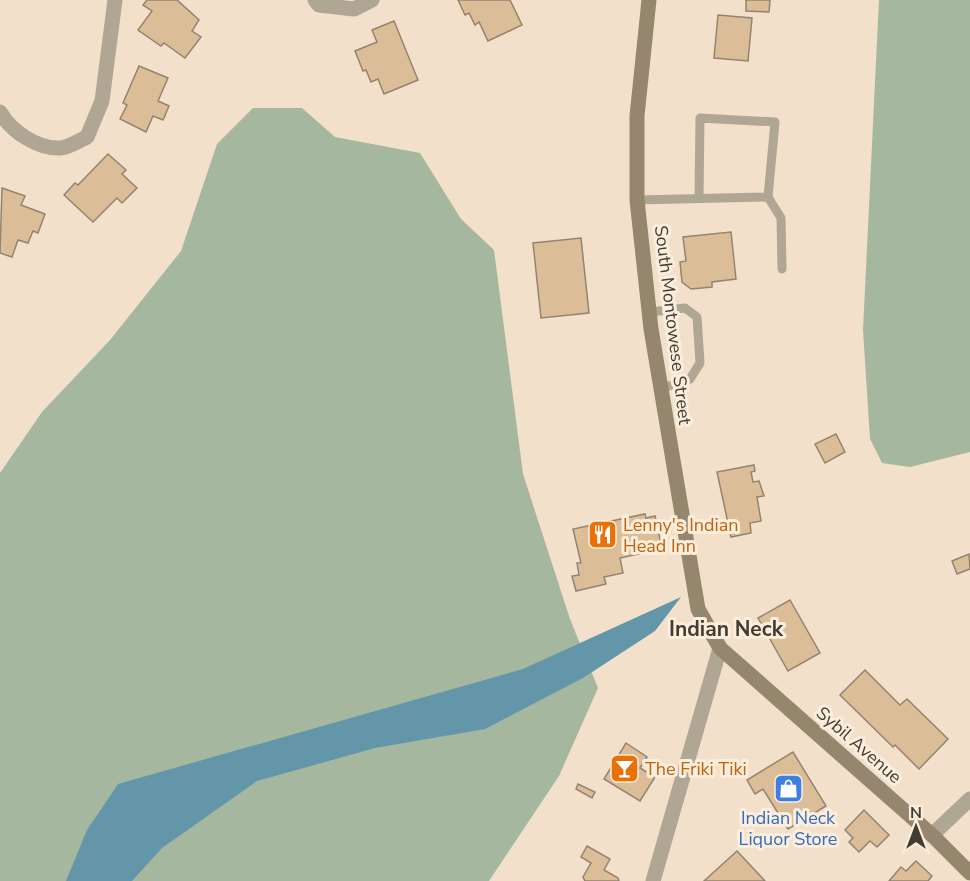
<svg xmlns="http://www.w3.org/2000/svg" width="970" height="881" font-family="'Nunito Sans',sans-serif">
	<style>
		.green { fill: #a5b79e }
		.water { fill: #6496a9 }
		.building { fill: #dbbe98; stroke: #94846f; stroke-width: 1.5 }
		.lines { fill: none; stroke-linecap: round; stroke-linejoin: round }
		.service { stroke: #afa694; stroke-width: 9 }
		.minor { stroke: #afa694; stroke-width: 15 }
		.secondary { stroke: #95876d; stroke-width: 15 }
		.labels { text-anchor: middle; dominant-baseline: central; stroke-width: 6; stroke-linejoin: round; paint-order: stroke }
		.street-label { font-size: 18px; fill: #433c33; stroke: #fceedc }
		.food-label { font-size: 18px; fill: #c56008; stroke: #fceedc; text-anchor: start }
		.shop-label { font-size: 18px; fill: #366cbe; stroke: #fceedc }
		.quarter-label { font-size: 21px; font-weight: bold; fill: #433c33; stroke: #fceedc }
	</style>
	<rect width="100%" height="100%" fill="#f2e0ca"/>
	<g class="green">
		<polygon points="879,0 970,0 970,452 910,467 882,463 870,439 863,330"/>
		<polygon points="253,108 302,108 335,137 420,153 461,219 494,250 523,474 570,619 598,688 559,776 489,881 0,881 0,473 42,412 110,340 181,251 217,144"/>
	</g>
	<polygon class="water" points="681,597 655,631 583,678 485,729 375,748 257,781 162,848 132,881 66,881 87,830 118,784 523,669"/>
	<g class="building">
		<polygon points="147,0 177,0 199,20 192,31 201,37 185,58 164,43 161,46 138,30 152,11 143,5"/>
		<polygon points="458,0 510,0 522,25 488,41 479,22 475,25 469,13 465,15"/>
		<polygon points="746,0 770,0 769,12 746,11"/>
		<polygon points="718,15 752,18 748,61 714,58"/>
		<polygon points="394,21 418,80 384,94 378,79 371,82 366,70 363,71 355,51 377,42 372,30"/>
		<polygon points="139,66 168,78 158,101 169,106 163,120 153,116 146,132 120,119 127,105 123,103"/>
		<polygon points="108,154 126,170 122,174 137,188 122,203 117,198 93,222 64,195 75,183 78,185"/>
		<polygon points="2,188 25,196 21,205 45,214 38,233 33,231 28,243 18,240 12,257 0,253"/>
		<polygon points="731,232 736,279 712,282 712,287 691,289 682,282 680,262 686,261 683,237"/>
		<polygon points="581,238 589,313 541,318 533,243"/>
		<polygon points="836,434 845,452 825,463 815,444"/>
		<polygon points="754,465 755,471 751,472 753,482 759,481 764,496 757,497 761,521 750,523 751,533 731,537 717,472"/>
		<polygon points="645,514 646,518 655,516 662,549 620,558 623,573 604,577 606,584 576,591 572,576 579,575 577,563 581,563 573,529"/>
		<polygon points="969,554 970,569 957,574 952,561"/>
		<polygon points="790,600 820,653 788,671 758,618"/>
		<polygon points="865,670 900,705 907,699 948,739 919,769 895,745 893,747 840,695"/>
		<polygon points="626,743 647,757 640,768 655,777 640,801 604,779"/>
		<polygon points="793,752 826,806 788,829 763,789 755,794 747,780"/>
		<polygon points="578,784 595,792 592,798 576,789"/>
		<polygon points="864,810 889,835 877,847 870,841 859,852 849,842 853,838 845,830"/>
		<polygon points="587,846 610,859 604,870 618,878 619,881 585,881 583,877 591,863 581,857"/>
		<polygon points="737,851 765,881 704,881"/>
		<polygon points="916,861 932,876 928,881 889,881 901,867 906,871"/>
	</g>
	<g class="lines">
		<g class="service">
			<polyline points="768,197 781,218 782,269"/>
			<polyline points="637,200 768,197 775,122 700,118 699,198"/>
			<polyline points="650,312 685,308 697,317 700,363 690,379 660,389"/>
		</g>
		<g class="minor">
			<polyline points="315,0 319,5 354,9 372,0"/>
			<path d="M 0,112 C 11,131 37,149 60,148 C 68,148 80,140 87,137 L 102,101 L 115,0"/>
			<polyline points="932,835 970,799"/>
			<polyline points="653,881 720,648"/>
		</g>
		<polyline class="secondary" points="649,0 637,116 637,200 651,329 698,609 720,648 932,835 970,873"/>
	</g>
	<defs>
		<symbol id="restaurant-square" viewBox="-11 -11 22 22"><rect x="-9" y="-9" width="18" height="18" rx="4" fill="#e8710a" stroke="#fceedc"/><path d="M-5-6h1v4h1v-4h1v4h1v-4h1v5L-1.5 .5V6h-2V.5L-5-1ZM5-6V6H3V1.5H1.5Q1.5-4 5-6Z" fill="#fff"/></symbol>
		<symbol id="bar-square" viewBox="-11 -11 22 22"><rect x="-9" y="-9" width="18" height="18" rx="4" fill="#e8710a" stroke="#fceedc"/><path d="M-6-5H6L.8 .8V4.5H3.5V6h-7V4.5H-.8V.8Z" fill="#fff"/></symbol>
		<symbol id="shop-square" viewBox="-11 -11 22 22"><rect x="-9" y="-9" width="18" height="18" rx="4" fill="#3f7fe0" stroke="#fceedc"/><path d="M-5-2.5h2.3a2.7 3.5 0 0 1 5.4 0H5L5.5 6h-11ZM-1.5-2.5h3a1.5 2.3 0 0 0-3 0Z" fill="#fff"/></symbol>
	</defs>
	<g fill-rule="evenodd">
		<use href="#restaurant-square" x="586" y="518" width="33" height="33"/>
		<use href="#bar-square" x="608" y="752" width="33" height="33"/>
		<use href="#shop-square" x="772" y="772" width="33" height="33"/>
	</g>
	<g class="labels">
		<g class="street-label">
			<text transform="translate(673 325) rotate(83)">South Montowese Street</text>
			<text transform="translate(859 745) rotate(41)">Sybil Avenue</text>
		</g>
		<g class="food-label">
			<text x="623" y="525">Lenny's Indian<tspan x="623" dy="21">Head Inn</tspan></text>
			<text x="645" y="769">The Friki Tiki</text>
		</g>
		<g class="shop-label">
			<text x="788" y="818">Indian Neck<tspan x="788" dy="21">Liquor Store</tspan></text>
		</g>
		<g class="quarter-label">
			<text x="726" y="629">Indian Neck</text>
		</g>
	</g>
	<g transform="translate(916 827)" stroke="#fceedc" stroke-width="4.5" paint-order="stroke">
	<path d="M0-4.5L10 22L0 15L-10 22Z" fill="#433c33"/>
	<text y="-9" font-size="16" font-weight="bold" text-anchor="middle" fill="#433c33">N</text>
	</g>
</svg>
